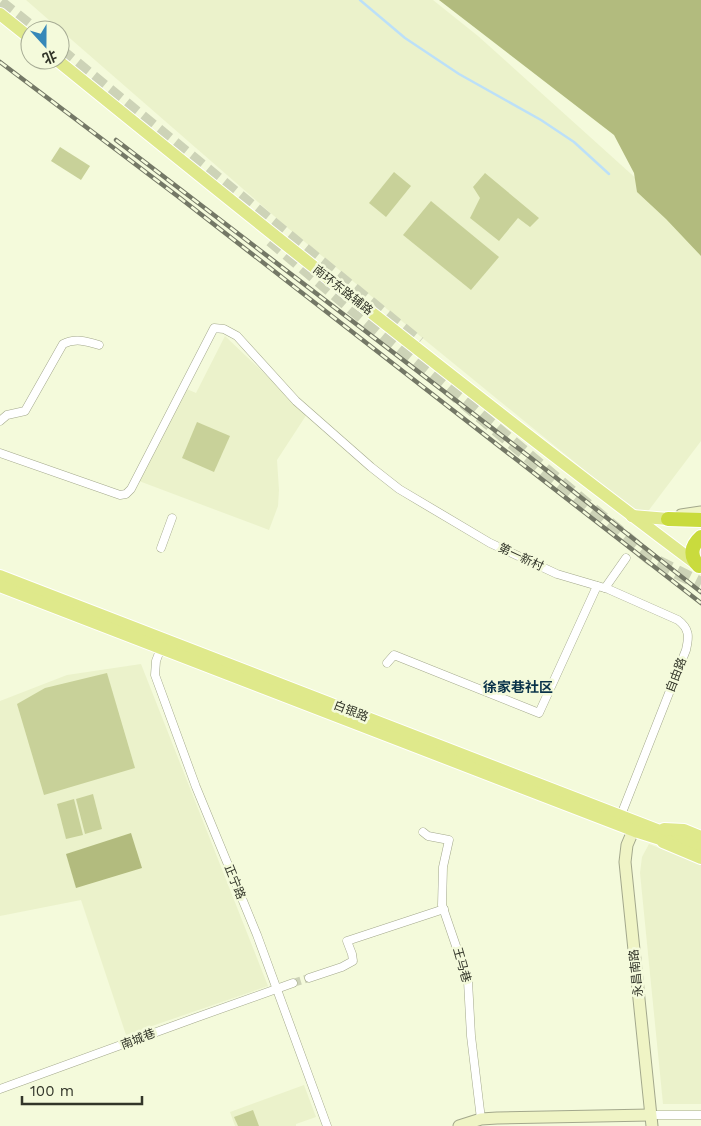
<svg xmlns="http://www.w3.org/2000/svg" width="701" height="1126" font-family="'Work Sans','Noto Sans SC',sans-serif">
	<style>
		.built { fill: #ebf2cb }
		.green { fill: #c8d199 }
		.forest { fill: #b2bb7e }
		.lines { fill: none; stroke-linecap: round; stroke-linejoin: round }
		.stream { stroke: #bce0f8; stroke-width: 2.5 }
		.street-tunnel { stroke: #cdd3b7; stroke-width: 8; stroke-dasharray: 8 4; stroke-linecap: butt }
		.highway-tunnel { stroke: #cdd3b7; stroke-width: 14; stroke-dasharray: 14 7; stroke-linecap: butt }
		.street-casing { stroke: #a3a88c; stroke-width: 9 }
		.secondary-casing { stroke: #a3a88c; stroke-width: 13 }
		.primary-casing { stroke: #fff; stroke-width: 14 }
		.highway-casing { stroke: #fff; stroke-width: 16 }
		.street { stroke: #fff; stroke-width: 8 }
		.secondary { stroke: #eff4c5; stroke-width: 11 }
		.primary { stroke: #dfe98b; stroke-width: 12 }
		.highway { stroke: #c9db3d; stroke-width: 14 }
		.rail-casing { stroke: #747866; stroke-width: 4.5 }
		.rail { stroke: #f4fadb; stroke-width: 2.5; stroke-dasharray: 8; stroke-linecap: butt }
		.labels { text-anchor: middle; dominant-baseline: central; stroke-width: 5; stroke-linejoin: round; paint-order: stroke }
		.street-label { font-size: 12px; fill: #323529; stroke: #f4fadb }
		.neighbourhood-label { font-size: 14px; font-weight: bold; fill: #093249; stroke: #f4fadb }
	</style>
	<rect width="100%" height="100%" fill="#f4fadb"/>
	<g class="built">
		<polygon points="26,0 433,0 478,36 701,237 701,441 643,518 289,229"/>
		<polygon points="225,336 307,414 277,460 279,490 278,506 269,530 139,481 182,387 196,393"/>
		<polygon points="141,664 268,986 126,1035 81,900 0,916 0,701 67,675"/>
		<polygon points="649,844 701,864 701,1104 663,1104 640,873 642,857"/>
		<polygon points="304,1085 316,1117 296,1124 296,1126 235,1126 230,1112"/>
	</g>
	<g class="green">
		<polygon points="60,147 90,166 81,180 51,161"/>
		<polygon points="394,172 411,186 386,217 369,203"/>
		<polygon points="485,173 539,218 530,227 518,218 499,241 470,218 480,198 473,187"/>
		<polygon points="431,201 499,257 471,290 403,235"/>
		<polygon points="197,422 230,436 214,472 182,458"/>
		<polygon points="107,673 135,768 44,795 17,704 45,688"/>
		<polygon points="93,794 102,829 85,834 76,799"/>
		<polygon points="74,799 83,835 66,839 57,804"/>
		<polygon points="253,1110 259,1126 238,1126 234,1117"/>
	</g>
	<g class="forest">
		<polygon points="439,0 701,0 701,256 666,219 637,192 634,173 614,135"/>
		<polygon points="131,833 142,868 76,888 66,854"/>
	</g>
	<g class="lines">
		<polyline class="stream" points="360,0 405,38 459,74 541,120 574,142 609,174"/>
		<polyline class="street-tunnel" points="293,983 309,978"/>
		<g class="highway-tunnel">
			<polyline points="0,3 34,30"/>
			<polyline points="60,51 419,343"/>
			<polyline points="271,240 651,559 701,584"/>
		</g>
		<defs>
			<g id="street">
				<path d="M 0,421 L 7,415 L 25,411 L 63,344 C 75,338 86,341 99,345"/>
				<path d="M 0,453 L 120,495 L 126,494 L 131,489 L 214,328 L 224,329 L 237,336 L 296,401 L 371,467 L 399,489 L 490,543 L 557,574 L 608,589 L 678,620 C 690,629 689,637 686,650 L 621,815"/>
				<polyline points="161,548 172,518"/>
				<polyline points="605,588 626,558"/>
				<polyline points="162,645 156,661 155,675 196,787 257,935 327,1126"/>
				<polyline points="387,663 394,655 539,713 597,586"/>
				<polyline points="423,832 428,836 449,840 443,867 442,905 468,981 471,1036 481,1119"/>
				<polyline points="309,978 342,967 353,961 352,954 347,941 444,909"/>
				<polyline points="0,1089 195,1018 293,983"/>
				<polyline points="650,1115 701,1115"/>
			</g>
			<g id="secondary">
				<polyline points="681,515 701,512"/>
				<polyline points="636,824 627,845 625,862 652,1126"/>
				<polyline points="459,1126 481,1119 497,1118 650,1115"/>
			</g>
			<g id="primary">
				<polyline points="0,14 30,38"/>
				<path d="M 57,60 C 269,232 481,402 699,566"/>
				<polyline points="632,516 668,519"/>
				<polyline points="0,576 701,847"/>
				<polyline points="0,586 635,831 673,843"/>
				<polyline points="664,829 684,830 701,837"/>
				<polyline points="663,842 701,858"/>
			</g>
			<g id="highway">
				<polyline points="668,519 701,520"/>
				<path d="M 699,566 C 689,556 691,546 701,537"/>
			</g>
		</defs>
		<use href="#street" class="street-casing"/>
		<use href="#secondary" class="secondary-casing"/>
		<use href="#primary" class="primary-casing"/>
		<use href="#highway" class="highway-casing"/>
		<use href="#street" class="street"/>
		<use href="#secondary" class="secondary"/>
		<use href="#primary" class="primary"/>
		<use href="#highway" class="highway"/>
		<defs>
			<g id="rail">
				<polyline points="0,62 180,198 701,603"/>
				<polyline points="116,140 531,458 701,592"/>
			</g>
		</defs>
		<use href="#rail" class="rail-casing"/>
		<use href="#rail" class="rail"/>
	</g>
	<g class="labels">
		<g class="street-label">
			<text transform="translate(343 290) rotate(38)">南环东路辅路</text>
			<text transform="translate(521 557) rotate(25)">第一新村</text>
			<text transform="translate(676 675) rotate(-69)">自由路</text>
			<text transform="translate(351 711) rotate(21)">白银路</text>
			<text transform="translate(235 882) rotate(68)">正宁路</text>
			<text transform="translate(462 965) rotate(74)">王马巷</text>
			<text transform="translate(636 973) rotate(-96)">永昌南路</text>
			<text transform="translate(138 1039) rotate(-21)">南城巷</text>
		</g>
		<g class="neighbourhood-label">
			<text x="518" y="687">徐家巷社区</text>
		</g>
	</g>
	<g transform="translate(45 45) rotate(159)"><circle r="24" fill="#f4fadb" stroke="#a6ab94"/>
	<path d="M0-4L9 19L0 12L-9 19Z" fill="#3688b9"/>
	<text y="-8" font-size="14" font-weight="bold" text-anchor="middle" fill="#323529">北</text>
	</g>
	<path d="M22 1096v8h120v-8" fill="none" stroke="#323529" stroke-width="2.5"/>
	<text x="30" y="1096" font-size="15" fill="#323529" stroke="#f4fadb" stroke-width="4" paint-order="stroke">100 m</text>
</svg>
